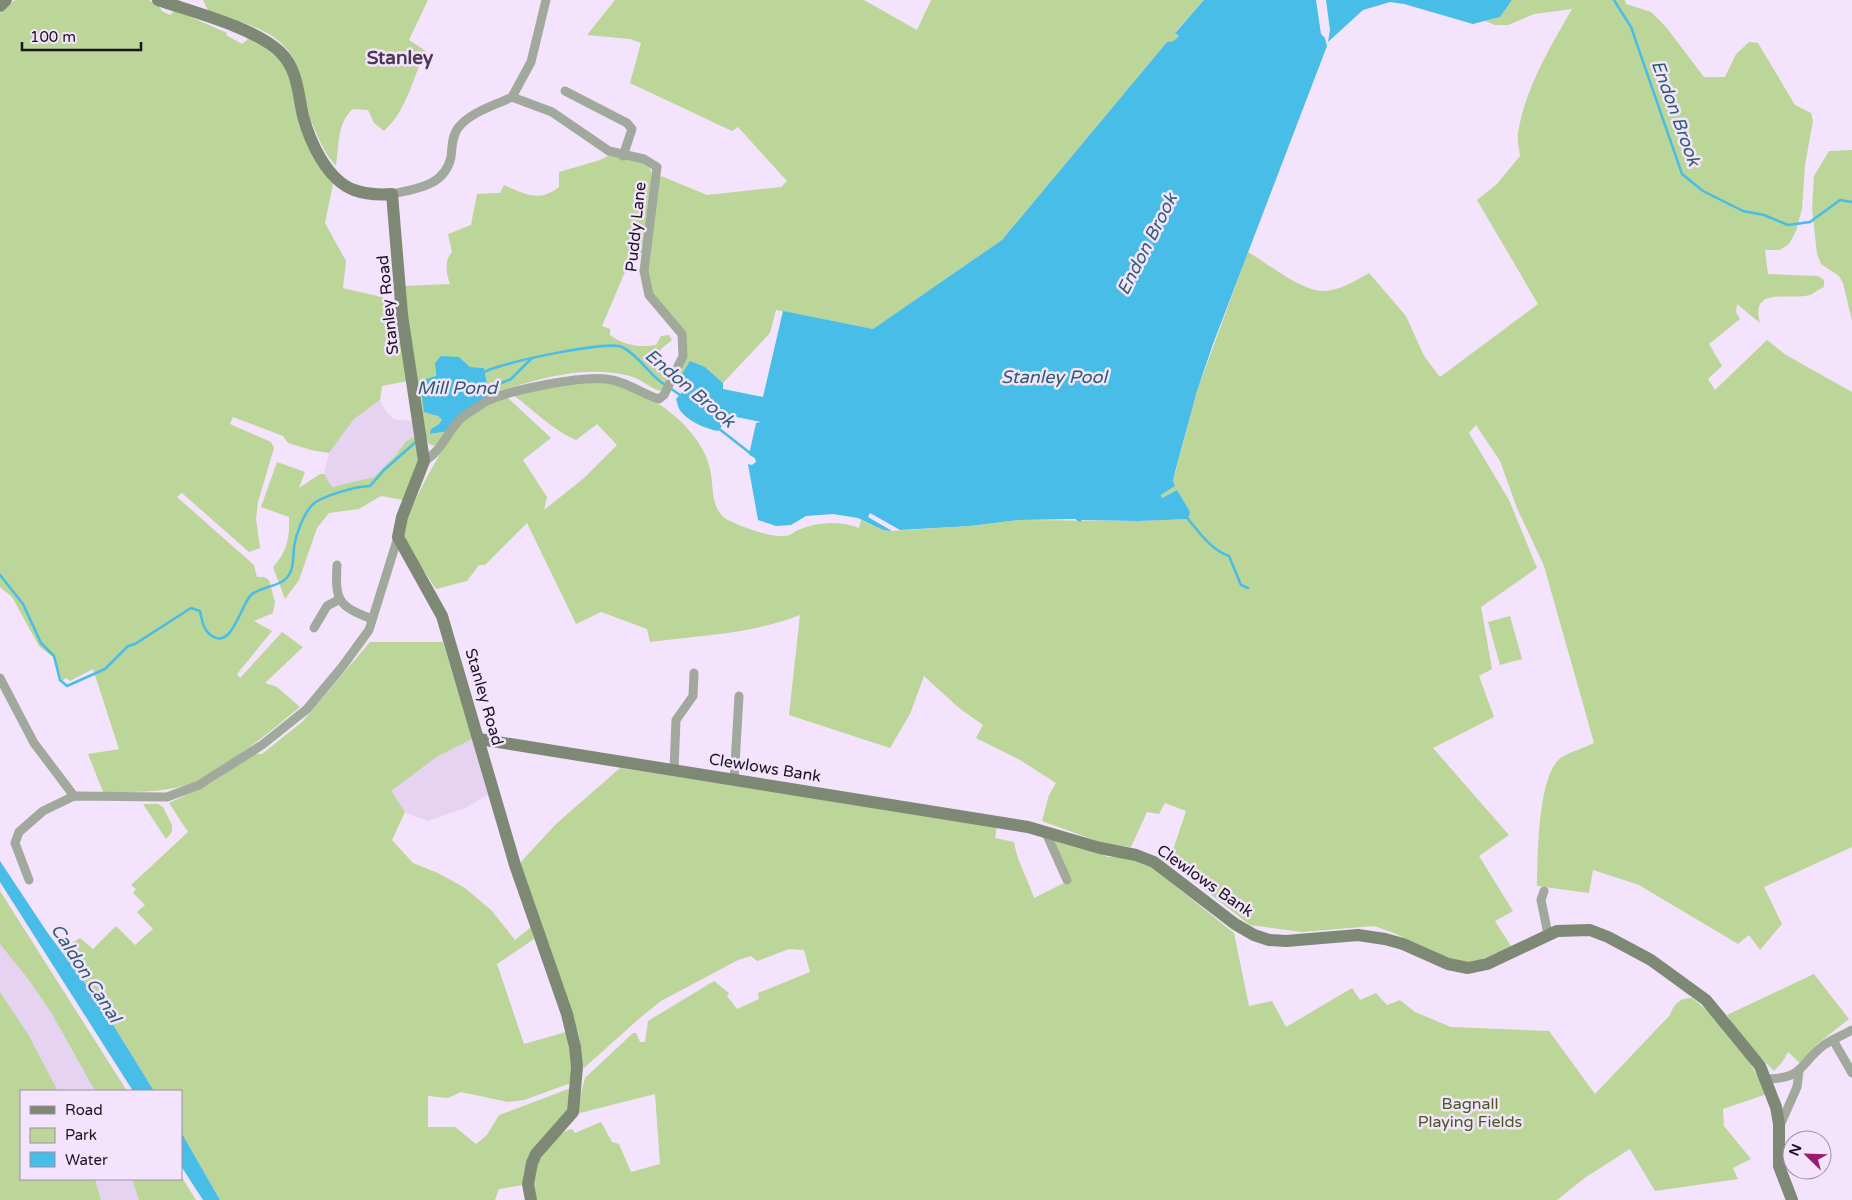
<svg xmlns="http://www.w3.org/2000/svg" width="1852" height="1200" font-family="'Varela Round',sans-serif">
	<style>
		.built { fill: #e6d3f1 }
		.green { fill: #bcd598 }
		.water { fill: #47bde7 }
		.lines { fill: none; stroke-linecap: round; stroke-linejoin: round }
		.stream { stroke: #47bde7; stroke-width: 2.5 }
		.street { stroke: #a0a99b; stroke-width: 9 }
		.secondary { stroke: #7d8974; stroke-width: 12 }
		.labels { text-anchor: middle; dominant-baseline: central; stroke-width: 5; stroke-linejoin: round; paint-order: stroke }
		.street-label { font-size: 16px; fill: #1a131e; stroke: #f4e3fd }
		.park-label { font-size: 16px; fill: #465c1f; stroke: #f4e3fd }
		.water-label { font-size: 18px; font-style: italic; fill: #2e5e70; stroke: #f4e3fd }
		.quarter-label { font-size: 19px; font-weight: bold; fill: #4c3a54; stroke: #f4e3fd }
	</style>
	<rect width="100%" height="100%" fill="#f4e3fd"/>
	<g class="built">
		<polygon points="380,400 386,412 394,419 410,421 414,419 417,435 405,442 397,454 375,477 332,487 324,474 329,453 354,419"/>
		<polygon points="472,739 488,795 465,808 428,821 405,812 390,791 438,756"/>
		<polygon points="0,944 28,979 52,1014 95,1091 58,1091 28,1034 0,992"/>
		<polygon points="95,1179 132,1179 139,1200 101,1200"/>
	</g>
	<g class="green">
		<path d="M 15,0 L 149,0 L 159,6 L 162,11 L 170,15 L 175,10 L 227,33 L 226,35 L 242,44 L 248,39 L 262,46 L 283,62 L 322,171 L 333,184 L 325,223 L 346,261 L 343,288 L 398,301 L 408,381 L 382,386 L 380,400 L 354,419 L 329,453 L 311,450 L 288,443 L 283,436 L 233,417 L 230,424 L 271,442 L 274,448 L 258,502 L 256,519 L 260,548 L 249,552 L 182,493 L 177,497 L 254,565 L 257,577 L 264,577 L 269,580 L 275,602 L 273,613 L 254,621 L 272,631 L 237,674 L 240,678 L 282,632 L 303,647 L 265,683 L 277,687 L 300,707 C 273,729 219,775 186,785 C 161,793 130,792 103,792 L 88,754 L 119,749 L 93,669 L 70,681 L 66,678 L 62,681 L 53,657 L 39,646 L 12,597 L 0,587 L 0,13 Z"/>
		<path d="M 203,0 L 428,0 L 409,40 L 426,51 C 413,76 407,111 384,131 L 374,123 L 368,110 L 353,109 C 337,122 339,147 336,166 C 326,155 321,144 315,130 C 304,108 304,90 297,67 C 285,31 241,22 209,12 Z"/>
		<polygon points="615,0 864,0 917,30 931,0 1204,0 1175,32 1179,36 1175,41 1167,42 1002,240 873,329 776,310 770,333 723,383 705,367 682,374 679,385 673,381 687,345 651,293 647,267 658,181 661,176 707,195 781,187 787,181 738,127 732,131 630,83 641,43 630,39 587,35"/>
		<path d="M 1512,0 L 1625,0 L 1626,4 L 1651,12 L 1666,27 L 1704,77 L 1725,77 L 1736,54 L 1749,42 L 1758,43 L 1795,105 L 1811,113 L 1813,121 L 1805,165 L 1802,209 L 1796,231 L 1789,244 L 1780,250 L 1765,250 L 1768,274 L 1818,276 L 1824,280 L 1824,287 C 1819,289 1814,293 1810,295 C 1789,301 1750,285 1760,323 L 1737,304 L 1736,312 L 1740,319 L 1709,344 L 1722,366 L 1708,379 L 1715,390 L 1767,340 L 1786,355 L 1852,392 L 1852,847 L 1764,887 L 1782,924 L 1760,950 L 1749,935 L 1738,944 L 1639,885 L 1593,870 L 1589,893 L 1537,886 C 1538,858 1537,773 1562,757 C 1572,751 1584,748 1594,743 L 1544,566 L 1517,508 L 1500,461 L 1476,425 L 1469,433 L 1509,500 L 1537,568 L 1481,607 L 1492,669 L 1479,676 L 1494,717 L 1433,748 L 1509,835 L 1479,856 L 1513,911 L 1495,921 L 1511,946 L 1474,963 L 1447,959 L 1394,933 L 1374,926 L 1302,932 L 1250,925 L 1169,862 L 1186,811 L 1165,803 L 1159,814 L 1147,812 L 1131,847 L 1105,844 L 1042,821 L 1049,795 L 1056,783 L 1020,760 L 976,738 L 983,725 L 959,708 L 924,676 L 910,714 L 890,748 L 789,715 L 800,615 C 752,634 701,635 650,642 L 647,629 L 601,612 L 576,624 L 527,523 L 485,565 L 479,565 L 467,581 L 436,589 C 430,579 405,545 404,536 C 402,518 447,437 461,424 C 474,412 491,403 507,397 L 551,438 L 523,460 L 547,497 L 544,510 L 584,478 L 617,445 L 597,424 L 576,440 C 552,430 534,410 513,395 C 543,390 577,379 607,383 C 647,388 702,428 710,469 C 714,486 710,511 728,520 C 742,527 775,540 790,535 C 792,534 794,532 796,531 C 816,522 838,520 859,528 L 861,520 L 883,530 L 892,531 L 970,526 L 1018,520 L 1138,521 L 1188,519 L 1177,490 L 1162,498 L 1161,495 L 1175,486 L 1173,481 L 1197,391 L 1248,252 C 1267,263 1301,291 1323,291 C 1339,291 1355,281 1369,273 L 1406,316 L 1424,356 L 1440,377 L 1538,304 L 1477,200 L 1497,184 L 1520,156 C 1519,148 1517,140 1518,133 C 1525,89 1550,47 1572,9 L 1534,14 L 1508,25 L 1495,25 L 1485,21 L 1500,17 Z"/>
		<polygon points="1852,150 1852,321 1843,283 1839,276 1821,264 1817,254 1812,209 1814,176 1829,151"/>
		<path d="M 610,155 C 620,157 639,158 648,165 C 658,174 644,237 642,253 L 633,253 L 602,326 L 610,329 L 610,335 C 623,345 640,348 656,345 L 661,336 L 669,335 L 672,340 L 661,349 L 656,360 L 667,377 L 665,387 L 660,391 C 649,388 642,379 630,376 C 583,364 533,380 489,395 L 484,368 L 470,367 L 459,357 L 435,363 L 438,416 L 442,420 L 439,424 L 431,429 L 431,434 L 449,431 L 434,446 L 429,444 L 426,438 L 403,286 L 450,284 C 446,273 444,261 452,252 L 448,234 L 471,225 L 477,194 L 500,193 L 504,185 C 525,194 539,203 559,187 L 559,172 L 600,160 Z"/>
		<path d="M 417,435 L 418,461 L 403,500 L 381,496 L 359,509 L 329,513 L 317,528 L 299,580 L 285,599 L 273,567 C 287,552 290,537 289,517 L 261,507 L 277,462 L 305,472 L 299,488 L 320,474 L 324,474 L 332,487 L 374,477 L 397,454 L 405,442 Z"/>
		<polygon points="1510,616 1522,659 1500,665 1488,622"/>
		<path d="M 370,642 L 443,642 L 472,739 L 438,756 L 391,791 L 405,812 L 392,840 L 413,863 L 438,873 L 465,888 L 492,911 L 515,940 L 531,927 L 534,939 L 497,964 L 524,1044 L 566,1032 L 573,1071 L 571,1083 L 524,1100 L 508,1102 L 461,1092 L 448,1098 L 428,1096 L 428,1127 L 455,1127 L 476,1144 L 487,1135 L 499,1115 L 571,1088 C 571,1093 572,1102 570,1107 C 555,1134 522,1150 523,1185 L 499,1189 L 495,1200 L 220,1200 L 181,1132 L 181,1091 L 154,1091 L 99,1002 L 61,950 L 80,938 L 93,949 L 116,926 L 135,945 L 153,929 L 137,912 L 145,905 L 133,893 L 136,889 L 131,885 L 188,832 L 169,803 L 211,783 L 254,754 L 262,754 L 302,722 Z"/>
		<path d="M 620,768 L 997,826 L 995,838 L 1014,842 C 1017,862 1028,879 1034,898 L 1070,880 L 1051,841 L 1062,840 L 1108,857 L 1124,857 L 1144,861 L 1234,933 L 1249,1006 L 1272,1001 L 1286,1027 L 1352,988 L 1360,1000 L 1376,993 L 1387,1005 L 1400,1000 L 1415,1012 L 1451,1027 L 1549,1031 L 1595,1094 L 1670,1015 C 1674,1004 1679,998 1692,998 C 1724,1022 1750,1059 1767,1094 L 1723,1109 L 1724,1126 L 1751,1159 L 1733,1168 L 1738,1179 L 1655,1191 L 1630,1149 L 1586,1177 L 1557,1200 L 536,1200 L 532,1173 C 540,1160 556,1131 572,1129 L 575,1133 L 601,1122 L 612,1142 L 619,1144 L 631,1172 L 660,1164 L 655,1094 L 576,1114 L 585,1078 L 633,1033 L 636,1033 L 640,1042 L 645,1042 L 648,1021 L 714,981 L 729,993 L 727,996 L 737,1009 L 759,999 L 758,993 L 810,972 L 804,950 L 789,949 L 757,961 L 751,956 L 738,960 L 661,1001 L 641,1017 L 584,1068 L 581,1063 L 580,1040 L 571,1010 L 520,863 L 556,824 Z"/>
		<polygon points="143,804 158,804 163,807 172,825 172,832 166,839"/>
		<polygon points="0,891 127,1091 95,1091 52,1014 28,979 0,944"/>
		<polygon points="1814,974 1849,1019 1816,1045 1801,1064 1788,1052 1783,1061 1774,1071 1741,1037 1727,1015"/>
		<polygon points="0,992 28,1034 58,1091 21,1091 21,1179 95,1179 101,1200 0,1200"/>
		<polygon points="181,1176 196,1200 139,1200 132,1179 181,1179"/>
	</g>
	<g class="water">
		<path d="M 1204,0 L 1316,0 L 1321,34 L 1325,38 L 1327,46 L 1213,344 L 1197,391 L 1175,472 L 1173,481 L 1175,486 L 1161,495 L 1162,498 L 1177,490 L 1190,512 L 1188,519 L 1138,521 L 1082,520 L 1080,522 L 1075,519 L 1018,520 L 970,526 L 900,530 L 870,513 L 868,517 L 892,531 L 883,530 L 858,518 L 833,514 L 806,516 L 791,525 L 776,526 L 758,520 L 748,464 L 752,465 L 756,462 L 755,457 L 749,455 L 756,423 L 761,422 L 717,413 L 716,417 L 722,426 L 718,431 C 706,429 682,419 678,406 C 677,403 677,401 676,399 L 683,391 L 679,385 L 682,374 L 690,361 L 705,367 L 723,383 L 723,389 L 763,397 L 783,311 L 873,329 L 1002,240 L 1167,42 L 1174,41 L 1179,36 L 1175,33 Z"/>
		<polygon points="1326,0 1512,0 1500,17 1473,24 1404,4 1390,2 1363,10 1328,42 1330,30"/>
		<polygon points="441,356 459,357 470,367 484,368 489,395 449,431 430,434 431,429 439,424 442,420 438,416 424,412 420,381 436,376 435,363"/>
		<polygon points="0,861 47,932 99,1002 154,1091 133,1091 0,882"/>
		<polygon points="181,1132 220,1200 203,1200 181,1166"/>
	</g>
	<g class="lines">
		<g class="stream">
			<polyline points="1614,0 1631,27 1682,174 1703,191 1743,211 1764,215 1788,225 1810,222 1840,200 1852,202"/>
			<path d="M 482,373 C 498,363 608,340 622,347 C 639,355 649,375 665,385"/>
			<polyline points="670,388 680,395"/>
			<polyline points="485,390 511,379 531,359"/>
			<polyline points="718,428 759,460"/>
			<path d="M 1188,519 C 1201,534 1210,549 1229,556 L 1241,585 L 1248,588"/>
			<path d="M 0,575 L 23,604 L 41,643 L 54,656 L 60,680 L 67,686 L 105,669 L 128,646 L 135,644 L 191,608 L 200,611 C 202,621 204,633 214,637 C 232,647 241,605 251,595 C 262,585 283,588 290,573 C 294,566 293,555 294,547 C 296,534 303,515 312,505 C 321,496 357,486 370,486 L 384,470 L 418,440"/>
		</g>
		<g class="street">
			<polyline points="565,91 627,123 632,129 623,156"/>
			<polyline points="512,97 531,62 546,0"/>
			<path d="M 392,194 C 416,189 445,186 451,157 C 452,147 452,136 458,128 C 470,112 496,105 512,97"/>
			<path d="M 424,461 C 443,451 448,428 464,416 C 471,411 479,406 487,401 C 509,390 581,376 606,379 C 626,381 642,394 659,399 L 664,395 L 683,356 L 682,334 L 649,295 L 644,271 L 657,167 L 644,159 L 609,151 L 552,112 L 512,97"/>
			<path d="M 337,565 C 335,601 338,606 372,619"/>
			<polyline points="314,628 327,606 340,599"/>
			<polyline points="0,678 34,743 74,796"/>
			<polyline points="674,770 676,720 693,696 694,673"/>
			<polyline points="734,781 739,696"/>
			<polyline points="1046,833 1067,880"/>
			<polyline points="29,880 15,843 19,832 43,811 74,796 167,797 199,785 262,745 307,709 342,667 369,630 398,537"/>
			<polyline points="1544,891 1541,900 1548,934"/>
			<polyline points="1833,1040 1852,1073"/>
			<path d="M 1766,1079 C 1804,1079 1799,1064 1824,1045 C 1833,1039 1843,1035 1852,1030"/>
			<polyline points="1779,1124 1782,1121 1797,1087 1799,1071"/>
		</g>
		<g class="secondary">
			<path d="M 158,0 C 193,12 253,27 280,52 C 298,69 298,95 303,116 C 310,142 327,180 354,190 C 365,194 380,195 392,194 L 402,315 L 424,461 L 402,517 L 398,537 L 442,616 L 515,865 L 567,1014 L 575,1047 L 577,1067 L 573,1112 L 536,1154 L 532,1163 L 528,1184 L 531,1200"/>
			<polyline points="0,6 6,0"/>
			<polyline points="479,739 1028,827 1100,848 1136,855 1154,862 1235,924 1254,935 1269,940 1286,941 1358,935 1385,939 1403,944 1448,964 1468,968 1487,964 1557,931 1590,930 1608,937 1651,960 1706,1000 1760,1066 1776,1107 1779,1124 1779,1166 1792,1200"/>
		</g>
	</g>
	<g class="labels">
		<g class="street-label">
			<text transform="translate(636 227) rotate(-84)">Puddy Lane</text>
			<text transform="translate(388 305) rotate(-96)">Stanley Road</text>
			<text transform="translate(484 697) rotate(74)">Stanley Road</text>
			<text transform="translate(765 768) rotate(9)">Clewlows Bank</text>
			<text transform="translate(1205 881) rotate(35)">Clewlows Bank</text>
		</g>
		<g class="park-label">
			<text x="1470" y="1104">Bagnall<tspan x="1470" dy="18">Playing Fields</tspan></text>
		</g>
		<g class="water-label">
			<text transform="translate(1676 113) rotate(70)">Endon Brook</text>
			<text transform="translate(1147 244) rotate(-63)">Endon Brook</text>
			<text x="1054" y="377">Stanley Pool</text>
			<text x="457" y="388">Mill Pond</text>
			<text transform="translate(690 388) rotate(40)">Endon Brook</text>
			<text transform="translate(86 973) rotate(57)">Caldon Canal</text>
		</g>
		<g class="quarter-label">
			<text x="400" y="58">Stanley</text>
		</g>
	</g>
	<rect x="20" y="1090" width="162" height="90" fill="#f4e3fd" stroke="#9d90a4"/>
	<rect x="30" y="1106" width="25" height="8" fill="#7d8974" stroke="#9d90a4"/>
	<text x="65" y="1115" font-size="15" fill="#1a131e">Road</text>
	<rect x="30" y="1128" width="25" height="15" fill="#bcd598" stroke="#9d90a4"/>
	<text x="65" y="1140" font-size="15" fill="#1a131e">Park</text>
	<rect x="30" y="1152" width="25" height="15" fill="#47bde7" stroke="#9d90a4"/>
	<text x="65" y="1165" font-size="15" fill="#1a131e">Water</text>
	<g transform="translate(1807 1155) rotate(293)"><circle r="24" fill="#f4e3fd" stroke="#9d90a4"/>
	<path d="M0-4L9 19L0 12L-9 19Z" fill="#9a1b71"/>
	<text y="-8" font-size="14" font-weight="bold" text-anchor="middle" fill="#1a131e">N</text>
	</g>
	<path d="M22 42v8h119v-8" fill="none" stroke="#1a131e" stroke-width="2.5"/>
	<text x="30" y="42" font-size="15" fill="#1a131e" stroke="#f4e3fd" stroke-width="4" paint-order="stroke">100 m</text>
</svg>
